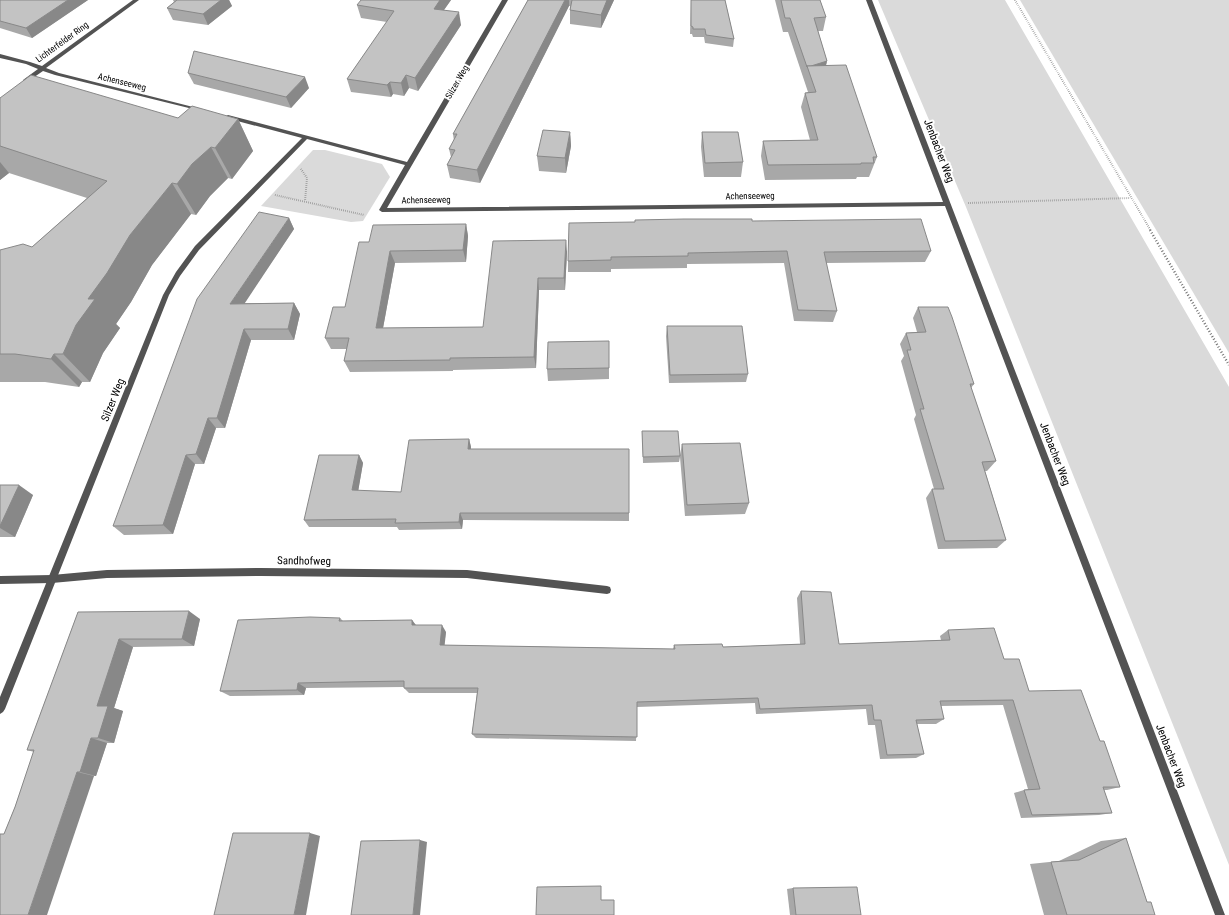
<svg xmlns="http://www.w3.org/2000/svg" width="1229" height="915" font-family="'Roboto Condensed',sans-serif">
	<style>
		.green { fill: #dadada }
		.lines { fill: none; stroke-linecap: round; stroke-linejoin: round }
		.path-far1 { stroke: #757575; stroke-width: 2; stroke-dasharray: 0.5 1.5; stroke-linecap: butt }
		.path { stroke: #757575; stroke-width: 2.5; stroke-dasharray: 1 2; stroke-linecap: butt }
		.lane { fill: #535353; fill-rule: evenodd }
		.street { fill: #535353; fill-rule: evenodd }
		.wall { fill: #a8a8a8 }
		.shaded-wall { fill: #888 }
		.building { fill: #c3c3c3; stroke: #888 }
		.labels { text-anchor: middle; dominant-baseline: central; stroke-width: 4; stroke-linejoin: round; paint-order: stroke }
		.far-street-label { font-size: 9px; fill: #000; stroke: #fff }
		.street-label { font-size: 11px; fill: #000; stroke: #fff }
	</style>
	<rect width="100%" height="100%" fill="#fff"/>
	<g class="green">
		<polygon points="878,0 1005,0 1229,387 1229,865 966,207"/>
		<polygon points="1020,0 1229,0 1229,353"/>
		<polygon points="313,150 325,150 382,164 390,177 363,221 351,222 261,206"/>
	</g>
	<g class="lines">
		<g class="path-far1">
			<polyline points="1015,0 1151,231"/>
			<polyline points="301,169 307,178 305,201"/>
			<polyline points="275,195 364,215"/>
			<polyline points="968,203 1130,198"/>
		</g>
		<polyline class="path" points="1150,230 1229,365"/>
		<polygon class="lane" points="261,568 467,570 607,586 610,587 611,590 610,593 607,594 467,578 261,576 107,578 52,583 0,584 0,576 52,575 107,570"/>
		<g class="street">
			<polygon points="133,0 139,0 46,68 59,73 201,109 201,111 55,75 43,71 27,82 23,82 23,80 38,69 26,64 0,58 0,54 30,62 42,66"/>
			<polygon points="502,0 508,0 387,208 943,202 866,0 872,0 1225,915 1215,915 945,206 382,212 379,210 405,165 307,139 199,250 180,276 169,295 5,709 3,712 0,714 0,697 163,295 176,272 195,246 302,138 226,118 226,116 228,115 407,162"/>
		</g>
	</g>
	<g class="wall">
		<polygon points="0,0 88,0 32,38 0,28"/>
		<polygon points="173,0 229,0 232,6 208,25 173,20 167,8 174,2"/>
		<polygon points="451,0 444,10 461,25 418,91 409,88 404,96 393,94 391,97 351,92 347,79 387,22 361,18 357,5"/>
		<polygon points="528,0 614,0 601,28 570,24 570,6 569,6 480,183 450,178 447,165 451,157 449,149 454,141 453,134"/>
		<polygon points="691,0 725,0 734,39 733,47 705,43 704,37 693,37 692,34 690,34"/>
		<polygon points="775,0 820,0 826,17 823,31 818,31 827,61 826,65 877,157 869,177 857,177 856,179 765,180 761,156 763,141 810,140 801,107 805,93 808,92 788,32 783,32"/>
		<polygon points="188,73 309,88 291,108 194,84"/>
		<polygon points="0,98 178,118 238,119 253,151 232,179 228,178 210,196 196,215 191,214 152,265 131,302 116,324 120,328 103,353 90,382 82,382 79,387 45,382 0,382 0,250 32,247 87,198 9,173 0,180"/>
		<polygon points="570,132 571,146 566,173 539,171 537,156"/>
		<polygon points="702,132 743,162 741,177 704,177 701,147"/>
		<polygon points="289,218 294,229 244,303 294,303 300,314 294,340 251,340 225,428 216,428 204,464 195,464 173,534 124,535 113,526"/>
		<polygon points="752,221 931,251 925,262 826,263 837,311 833,322 794,321 784,263 687,264 687,268 611,269 611,272 568,272 568,261"/>
		<polygon points="466,224 468,236 466,262 395,263 383,328 483,327 567,252 565,290 539,290 536,368 453,370 453,371 350,372 344,361 347,349 331,349 325,338 345,307 369,242"/>
		<polygon points="918,307 974,384 971,388 996,461 987,471 985,471 1006,540 997,548 938,549 926,498 932,489 934,489 914,419 916,415 901,361 904,356 900,344 906,333 917,332 913,318"/>
		<polygon points="667,326 748,374 746,382 669,383 666,336"/>
		<polygon points="609,341 609,379 548,381 547,369"/>
		<polygon points="642,431 680,455 682,444 749,503 745,514 685,516 680,457 679,462 643,463"/>
		<polygon points="469,439 471,447 471,449 629,513 629,521 463,520 462,529 399,530 397,527 309,527 304,520 359,455 363,463 358,491 401,492"/>
		<polygon points="0,485 33,495 15,537 0,537"/>
		<polygon points="801,591 839,644 941,640 940,636 948,630 1004,659 1029,691 1100,741 1120,787 1107,790 1104,790 1112,813 1099,815 1021,818 1014,793 1024,790 1028,789 1003,705 941,706 944,719 936,724 917,724 924,754 916,758 880,759 875,725 868,725 866,709 756,714 755,703 637,707 636,741 476,738 472,734 477,693 409,693 404,688 404,687 306,688 304,695 230,696 220,691 340,618 343,621 412,620 416,625 446,632 444,645 673,649 674,645 723,647 800,644 797,598"/>
		<polygon points="78,612 200,619 194,646 133,647 114,708 123,711 114,743 107,743 96,776 94,776 4,834 15,807 34,752 27,750"/>
		<polygon points="1126,838 1147,902 1155,915 1044,915 1030,864 1059,861 1101,841"/>
		<polygon points="793,888 861,915 790,915 787,889"/>
	</g>
	<g class="shaded-wall">
		<polygon points="68,0 88,0 32,38 26,28"/>
		<polygon points="217,0 229,0 232,6 208,25 203,14"/>
		<polygon points="440,0 451,0 436,21 434,9"/>
		<polygon points="565,0 569,0 569,6 480,183 477,170"/>
		<polygon points="607,0 614,0 601,28 601,15"/>
		<polygon points="459,12 461,25 418,91 415,78"/>
		<polygon points="827,61 824,74 808,67"/>
		<polygon points="406,75 409,88 404,96 401,83"/>
		<polygon points="305,77 309,88 291,108 286,97"/>
		<polygon points="390,82 393,94 391,97 387,85"/>
		<polygon points="238,119 253,151 232,179 215,148"/>
		<polygon points="570,132 571,146 566,173 565,158"/>
		<polygon points="211,147 228,178 210,196 196,215 177,184 192,164"/>
		<polygon points="0,162 9,173 0,180"/>
		<polygon points="172,183 191,214 152,265 131,302 116,324 120,328 103,353 90,382 63,354 88,299 130,235"/>
		<polygon points="289,218 294,229 237,315 230,304"/>
		<polygon points="466,224 468,236 466,262 463,250"/>
		<polygon points="566,240 567,252 565,290 564,278"/>
		<polygon points="390,251 395,263 381,339 376,328"/>
		<polygon points="538,278 539,290 536,368 534,357"/>
		<polygon points="294,303 300,314 294,340 288,329"/>
		<polygon points="244,329 251,340 225,428 217,418"/>
		<polygon points="54,354 82,382 79,387 51,359"/>
		<polygon points="208,418 216,428 204,464 196,454"/>
		<polygon points="469,439 471,447 470,457 468,449"/>
		<polygon points="186,455 195,464 173,534 163,525"/>
		<polygon points="359,455 363,463 357,498 352,490"/>
		<polygon points="19,485 33,495 15,537 0,528 0,526"/>
		<polygon points="460,513 463,520 462,529 459,522"/>
		<polygon points="189,611 200,619 194,646 182,639"/>
		<polygon points="412,620 417,627 412,625"/>
		<polygon points="442,625 446,632 444,651 440,645"/>
		<polygon points="119,639 133,647 114,708 123,711 114,743 98,738 97,706"/>
		<polygon points="298,683 306,688 304,695 297,690"/>
		<polygon points="91,738 107,743 96,776 80,772"/>
		<polygon points="77,772 94,776 47,915 28,915"/>
		<polygon points="310,833 320,836 306,915 294,915"/>
		<polygon points="420,840 427,842 420,915 413,915"/>
	</g>
	<g class="building">
		<polygon points="0,0 68,0 26,28 0,21"/>
		<polygon points="177,0 221,0 203,14 167,8"/>
		<polygon points="361,0 440,0 434,9 459,12 415,78 406,75 401,83 390,82 387,85 347,79 394,11 357,5"/>
		<polygon points="528,0 565,0 477,170 447,165 455,150 449,149 457,134 453,134"/>
		<polygon points="572,0 607,0 601,15 570,10"/>
		<polygon points="691,0 725,0 734,39 706,35 705,29 693,29 693,27 691,26"/>
		<polygon points="781,0 820,0 826,17 814,18 827,61 811,66 807,66 807,67 790,18 785,18"/>
		<polygon points="194,51 305,77 286,97 188,73"/>
		<polygon points="846,65 877,157 873,157 874,163 861,163 861,164 768,165 763,141 818,140 805,93 816,92 807,66"/>
		<polygon points="31,75 178,118 192,106 238,119 215,148 211,147 192,164 177,184 172,183 130,235 107,273 88,299 95,299 76,325 63,354 54,354 51,359 15,354 0,354 0,250 23,244 32,247 107,181 0,146 0,98"/>
		<polygon points="543,130 570,132 565,158 537,156"/>
		<polygon points="702,132 738,132 743,162 705,163"/>
		<polygon points="259,212 289,218 230,304 294,303 288,329 244,329 217,418 208,418 196,454 186,455 163,525 113,526 197,299"/>
		<polygon points="684,219 752,219 752,221 921,219 931,251 824,252 837,311 798,310 787,251 688,253 688,256 611,257 611,260 568,261 569,223 635,222 635,220"/>
		<polygon points="466,224 463,250 390,251 376,328 483,327 493,241 566,240 564,278 538,278 534,357 450,358 450,360 344,361 349,338 325,338 333,307 345,307 359,242 369,242 373,225"/>
		<polygon points="918,307 948,307 952,317 974,384 970,384 996,461 982,462 1006,540 945,541 932,489 944,489 920,409 924,409 907,350 911,350 906,333 926,332"/>
		<polygon points="667,326 742,326 748,374 670,375"/>
		<polygon points="609,341 609,368 547,369 548,342"/>
		<polygon points="642,431 678,431 680,456 643,457"/>
		<polygon points="469,439 468,449 629,449 629,513 460,513 459,522 395,523 396,519 304,520 319,455 359,455 352,490 401,492 409,440"/>
		<polygon points="740,443 749,503 687,505 682,444"/>
		<polygon points="0,485 19,485 0,526"/>
		<polygon points="801,591 831,592 839,644 950,640 948,630 994,628 1004,659 1019,659 1029,691 1081,690 1100,741 1104,741 1120,787 1103,787 1112,813 1032,815 1024,790 1040,789 1013,700 940,701 944,719 916,720 924,754 887,755 881,720 874,720 872,705 760,709 758,698 637,702 637,737 472,734 478,688 404,688 404,681 344,682 298,683 297,690 220,691 238,620 310,617 340,618 339,621 412,620 412,625 442,625 440,645 675,649 674,645 722,644 723,647 805,644"/>
		<polygon points="189,611 182,639 119,639 97,706 108,706 98,738 91,738 80,772 77,772 28,915 0,915 0,834 4,834 15,807 34,750 27,750 78,612"/>
		<polygon points="233,833 310,833 294,915 214,915"/>
		<polygon points="1126,838 1147,902 1151,902 1155,915 1067,915 1051,862 1079,860"/>
		<polygon points="420,840 413,915 351,915 361,841"/>
		<polygon points="601,886 601,900 614,900 614,915 536,915 537,887"/>
		<polygon points="857,887 861,915 796,915 793,888"/>
	</g>
	<g class="labels">
		<g class="far-street-label">
			<text transform="translate(62 42) rotate(-36)">Lichterfelder Ring</text>
			<text transform="translate(122 82) rotate(14)">Achenseeweg</text>
			<text transform="translate(457 82) rotate(-60)">Silzer Weg</text>
			<text transform="translate(750 196) rotate(-1)">Achenseeweg</text>
			<text transform="translate(426 200) rotate(-1)">Achenseeweg</text>
		</g>
		<g class="street-label">
			<text transform="translate(939 151) rotate(69)">Jenbacher Weg</text>
			<text transform="translate(113 400) rotate(-68)">Silzer Weg</text>
			<text transform="translate(1055 454) rotate(69)">Jenbacher Weg</text>
			<text transform="translate(304 561) rotate(1)">Sandhofweg</text>
			<text transform="translate(1171 756) rotate(69)">Jenbacher Weg</text>
		</g>
	</g>
</svg>
